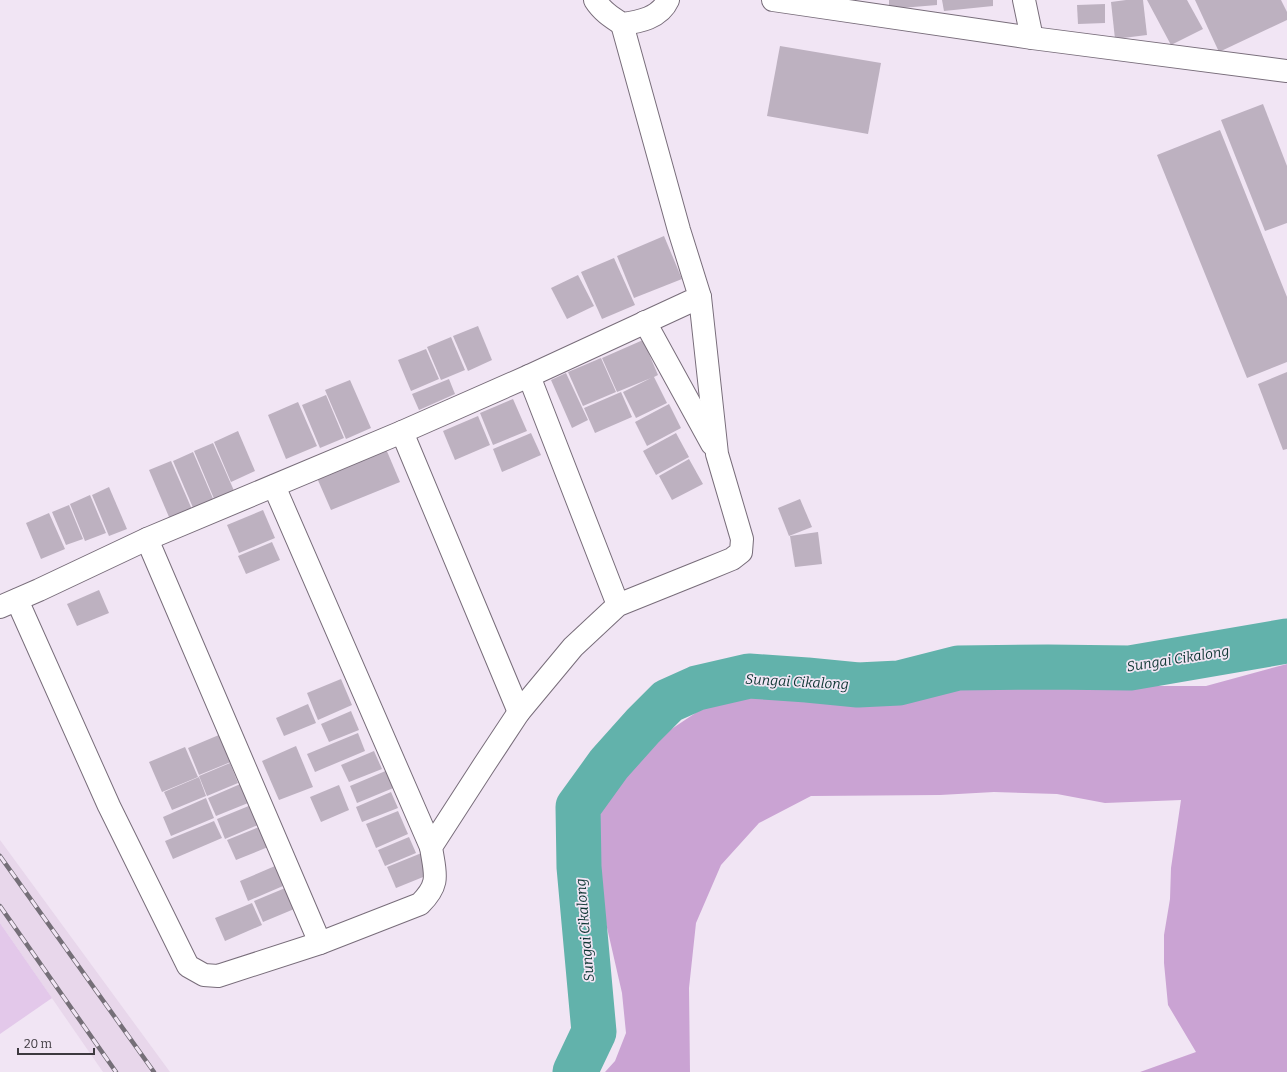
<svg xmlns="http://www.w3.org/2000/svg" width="1287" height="1072" font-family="Bitter,serif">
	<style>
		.built { fill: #e8d7eb }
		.green { fill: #e3c8ea }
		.forest { fill: #caa3d3 }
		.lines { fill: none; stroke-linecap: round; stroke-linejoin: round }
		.river { stroke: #62b2ab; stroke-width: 45 }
		.building { fill: #bdb1c0 }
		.minor-casing { stroke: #786d7a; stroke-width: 24 }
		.minor { stroke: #fff; stroke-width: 22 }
		.rail-casing { stroke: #756f78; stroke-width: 4.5 }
		.rail { stroke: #f1e5f4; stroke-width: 3; stroke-dasharray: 9; stroke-linecap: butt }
		.labels { text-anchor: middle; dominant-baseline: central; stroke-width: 3.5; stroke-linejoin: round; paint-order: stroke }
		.water-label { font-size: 14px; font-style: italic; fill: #0d3532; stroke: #f1e5f4 }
	</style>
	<rect width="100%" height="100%" fill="#f1e5f4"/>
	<polygon class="built" points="0,840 170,1072 103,1072 0,923"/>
	<polygon class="green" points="0,923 52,998 0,1034"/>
	<polygon class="forest" points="1287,664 1287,1072 1140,1072 1196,1052 1168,1005 1164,963 1164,935 1170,899 1171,868 1181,800 1105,803 1057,794 994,792 940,795 811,796 759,823 721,865 696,923 689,988 690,1072 605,1072 615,1061 626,1033 622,993 600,897 583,846 594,816 622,769 661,736 697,712 734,693 775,694 845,699 878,699 912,694 954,681 992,683 1055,680 1119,686 1206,686"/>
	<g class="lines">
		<polyline class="river" points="575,1072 594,1032 579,867 578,807 609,764 643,726 668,701 697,688 749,676 807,680 858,685 899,683 958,668 1048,667 1130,668 1287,641"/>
	</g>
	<g class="building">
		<polygon points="889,0 937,0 937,5 889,9"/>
		<polygon points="942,0 993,0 993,6 944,11"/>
		<polygon points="1126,0 1143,0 1147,35 1115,39 1111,2"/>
		<polygon points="1147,0 1187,0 1203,29 1171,45"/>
		<polygon points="1195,0 1281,0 1287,12 1287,20 1219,52"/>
		<polygon points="1105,4 1105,23 1078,24 1077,5"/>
		<polygon points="780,46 881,63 868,134 767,116"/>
		<polygon points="1263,104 1287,166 1287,223 1265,231 1221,120"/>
		<polygon points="1220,130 1287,297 1287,362 1247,378 1157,155"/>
		<polygon points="664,236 682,279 634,298 617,256"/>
		<polygon points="614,258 635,305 602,319 581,272"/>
		<polygon points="578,275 594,306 567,319 551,288"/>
		<polygon points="478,326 492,360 468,371 453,336"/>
		<polygon points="451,337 465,370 441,380 427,347"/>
		<polygon points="643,340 658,375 654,377 667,403 636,418 623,392 651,378 617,392 602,358"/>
		<polygon points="426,349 439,379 411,391 398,360"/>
		<polygon points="601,358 616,392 583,406 568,372"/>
		<polygon points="1287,372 1287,449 1283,450 1258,384"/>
		<polygon points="566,373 588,420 572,428 551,380"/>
		<polygon points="449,379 455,394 419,410 412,394"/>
		<polygon points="350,380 371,428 346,439 325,390"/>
		<polygon points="621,392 632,417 595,433 584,408"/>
		<polygon points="326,395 344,438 320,448 302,405"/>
		<polygon points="513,399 527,431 493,445 480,413"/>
		<polygon points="298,402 317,446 286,459 268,415"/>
		<polygon points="669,404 681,428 647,446 635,422"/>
		<polygon points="478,416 490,445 455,460 443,431"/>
		<polygon points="238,431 255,471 231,482 214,442"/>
		<polygon points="531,433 541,455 502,472 493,449"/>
		<polygon points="676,433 689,457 656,475 643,451"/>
		<polygon points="213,443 235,493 215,501 194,451"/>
		<polygon points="386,449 400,482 331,510 317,478"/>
		<polygon points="193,452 214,501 194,510 173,461"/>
		<polygon points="689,459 703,484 672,500 659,476"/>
		<polygon points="171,461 194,514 172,524 149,470"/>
		<polygon points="109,487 127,529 109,536 92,495"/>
		<polygon points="90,495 106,533 85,541 70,504"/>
		<polygon points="800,499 812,527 789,536 778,508"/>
		<polygon points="69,505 83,539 66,545 52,512"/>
		<polygon points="263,510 275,538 239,553 227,525"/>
		<polygon points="49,513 65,549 41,559 26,523"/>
		<polygon points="818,532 822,564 795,567 790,536"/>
		<polygon points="272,542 280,560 246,574 238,556"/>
		<polygon points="99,590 109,613 77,626 67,604"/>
		<polygon points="341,679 352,705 318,720 307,693"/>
		<polygon points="308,704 316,723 284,736 276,718"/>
		<polygon points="351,711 359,730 329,742 321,724"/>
		<polygon points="226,732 238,759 199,775 188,748"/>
		<polygon points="358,733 365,751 315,772 307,754"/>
		<polygon points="296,746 313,787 279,800 262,761"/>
		<polygon points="185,747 198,777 162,792 149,762"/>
		<polygon points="374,751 382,769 349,782 341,765"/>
		<polygon points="230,763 238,783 207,796 199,776"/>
		<polygon points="395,767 403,784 357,803 350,786"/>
		<polygon points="199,777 206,796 172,810 164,792"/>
		<polygon points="245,782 253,801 216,816 208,798"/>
		<polygon points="339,785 349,810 321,822 310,797"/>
		<polygon points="391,792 398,808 362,822 356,807"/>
		<polygon points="206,798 214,818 171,836 163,817"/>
		<polygon points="256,803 265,822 225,839 217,819"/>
		<polygon points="398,811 408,834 376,848 366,824"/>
		<polygon points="214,821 222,838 173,859 165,841"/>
		<polygon points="259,827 268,847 236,860 227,840"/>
		<polygon points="409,837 416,853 385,866 378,850"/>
		<polygon points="424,852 433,873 396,888 387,867"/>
		<polygon points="275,866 283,886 248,901 240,881"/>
		<polygon points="290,886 299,907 263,922 254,901"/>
		<polygon points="252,903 262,925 225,941 215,918"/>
	</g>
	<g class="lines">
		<defs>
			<g id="minor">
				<path d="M 595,0 C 602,11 611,17 622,24 C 639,22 660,18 668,0"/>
				<polyline points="773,0 1032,38 1287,71"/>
				<polyline points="1024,0 1032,38"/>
				<polyline points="645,322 712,444"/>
				<polyline points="529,376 618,605"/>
				<polyline points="402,432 519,712"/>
				<polyline points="274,486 431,847"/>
				<polyline points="147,539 320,943"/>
				<path d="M 17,600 L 109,806 L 188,966 L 204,975 L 218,976 L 320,943 L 420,904 C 441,883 435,874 431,847 L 484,765 L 519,712 L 573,647 L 618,605 L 705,570 L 732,559 L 741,552 L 742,539 L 717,454 L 700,297"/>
				<polyline points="0,607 39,590 147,539 402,432 529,376 700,297 679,230 622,24"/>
			</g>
		</defs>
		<use href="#minor" class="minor-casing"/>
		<use href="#minor" class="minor"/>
		<defs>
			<g id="rail">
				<polyline points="0,856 154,1072"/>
				<polyline points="0,906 116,1072"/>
			</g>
		</defs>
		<use href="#rail" class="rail-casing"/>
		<use href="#rail" class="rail"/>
	</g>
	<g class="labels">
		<g class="water-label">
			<text transform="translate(1178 659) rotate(-9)">Sungai Cikalong</text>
			<text transform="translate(797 682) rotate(3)">Sungai Cikalong</text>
			<text transform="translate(585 930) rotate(-95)">Sungai Cikalong</text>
		</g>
	</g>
	<path d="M18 1048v6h76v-6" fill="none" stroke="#3d393f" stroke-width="2"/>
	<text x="24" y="1048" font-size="12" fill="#3d393f" stroke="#f1e5f4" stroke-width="3" paint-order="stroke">20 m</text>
</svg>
